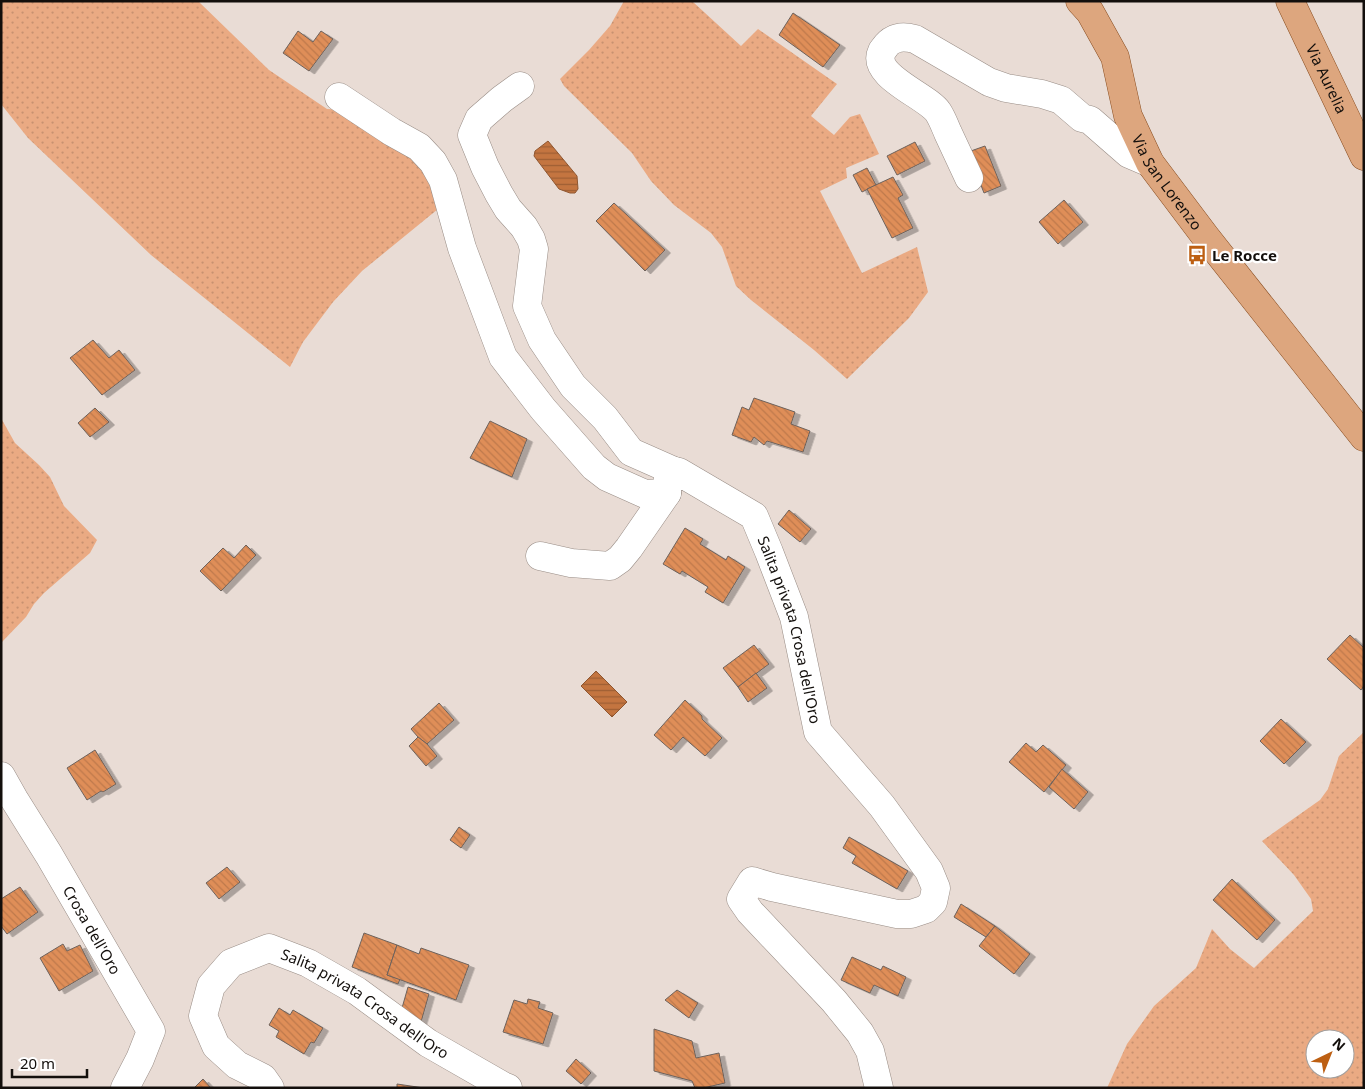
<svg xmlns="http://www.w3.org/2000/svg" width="1365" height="1089" font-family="'Noto Sans',sans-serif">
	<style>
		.grass { fill: url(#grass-dots); fill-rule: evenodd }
		.water { fill: url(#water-rules); stroke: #8f5630 }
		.building { fill: url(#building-back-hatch); stroke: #6d625c; filter: url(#shadow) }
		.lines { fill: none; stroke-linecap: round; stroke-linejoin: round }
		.minor-casing { stroke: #998d86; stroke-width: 29 }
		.major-casing { stroke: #874b1e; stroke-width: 29 }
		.minor { stroke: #fff; stroke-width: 28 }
		.major { stroke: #dda67e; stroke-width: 28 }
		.labels { text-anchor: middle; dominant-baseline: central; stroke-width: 4.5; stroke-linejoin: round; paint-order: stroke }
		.street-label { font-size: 15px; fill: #130f0c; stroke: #fff }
		.poi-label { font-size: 15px; font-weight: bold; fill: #130f0c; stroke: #fff; text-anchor: start }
	</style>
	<defs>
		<pattern id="grass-dots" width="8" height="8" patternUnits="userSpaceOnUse" patternTransform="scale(1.25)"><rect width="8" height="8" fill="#eaaa83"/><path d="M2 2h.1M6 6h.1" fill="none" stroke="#c89170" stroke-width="1.8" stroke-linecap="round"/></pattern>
		<pattern id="water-rules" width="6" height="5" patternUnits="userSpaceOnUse" patternTransform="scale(1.25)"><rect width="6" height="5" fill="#c47540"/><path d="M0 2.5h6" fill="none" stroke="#9e5e34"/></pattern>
		<pattern id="building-back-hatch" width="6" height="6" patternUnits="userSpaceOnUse" patternTransform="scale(1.25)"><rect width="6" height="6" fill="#df8e59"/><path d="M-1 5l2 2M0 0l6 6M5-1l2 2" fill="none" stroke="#be794c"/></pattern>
		<filter id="shadow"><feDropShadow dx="5.5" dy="3" stdDeviation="0" flood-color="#0004"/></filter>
	</defs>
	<rect width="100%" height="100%" fill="#e9dcd5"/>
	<g class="grass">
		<polygon points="1,1 198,1 269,70 327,109 346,110 423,162 438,209 362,271 333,302 303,342 290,367 151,255 28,138 1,104"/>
		<polygon points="624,1 692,1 741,46 758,29 837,84 811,116 834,135 850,117 860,114 879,154 846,168 847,178 820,191 862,273 917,247 928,292 909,318 847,379 814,350 751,300 736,286 722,247 711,233 674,205 651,181 632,153 564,86 560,79 589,50 610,26"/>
		<polygon points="1,418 15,443 39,465 50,477 64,506 97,540 90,553 44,593 34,604 26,617 1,643"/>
		<path d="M 1364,732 L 1364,1088 L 1107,1088 L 1127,1044 L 1154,1006 L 1196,968 L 1212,929 L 1230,949 L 1254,968 L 1313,911 L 1311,899 L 1294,875 L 1262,841 L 1320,800 L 1328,789 L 1339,756 ZM 1315,1039 L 1345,1039 L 1345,1069 L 1315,1069 Z"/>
	</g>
	<g class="water">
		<polygon points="548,141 577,176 578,189 575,193 570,193 559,189 534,156 535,151"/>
		<polygon points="596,671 627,702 612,717 581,686"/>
	</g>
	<g class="building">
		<polygon points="793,13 840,45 823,67 779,35"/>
		<polygon points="298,31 313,42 321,31 333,39 309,71 283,53"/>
		<polygon points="915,142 925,161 897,175 887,156"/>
		<polygon points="985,146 1001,186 984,193 968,152"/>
		<polygon points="867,168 876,185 862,192 853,175"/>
		<polygon points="893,177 903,195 898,198 913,228 892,238 867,189"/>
		<polygon points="1064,200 1083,222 1058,244 1039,222"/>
		<polygon points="614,203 665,250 645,271 596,221"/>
		<polygon points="93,340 109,358 119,350 135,370 102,395 70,358"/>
		<polygon points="754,398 795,412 791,424 810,431 803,452 767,441 764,445 754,437 751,442 732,435 742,407 749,410"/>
		<polygon points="95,408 109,422 90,437 78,423"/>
		<polygon points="490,421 527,439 512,477 470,458"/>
		<polygon points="789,510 811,529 800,542 778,524"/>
		<polygon points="685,528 703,539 700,544 726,560 728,556 745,567 723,603 705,592 708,587 682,571 680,574 663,564"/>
		<polygon points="246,545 256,555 221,591 200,571 223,548 234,558"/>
		<polygon points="1350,635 1364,648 1364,686 1361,690 1327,659"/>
		<polygon points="754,645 769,664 738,687 723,668"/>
		<polygon points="756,673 767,688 748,702 738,687"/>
		<polygon points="685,700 702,716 702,719 722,738 705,756 683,737 671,750 654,735"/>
		<polygon points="439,703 454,720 427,744 418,737 411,729"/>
		<polygon points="1281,719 1306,742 1284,764 1260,741"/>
		<polygon points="418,737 427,744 437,756 426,766 409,746"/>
		<polygon points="1026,743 1036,752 1043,745 1066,765 1044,792 1009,762"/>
		<polygon points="95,750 116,784 103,792 101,791 87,800 67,768"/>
		<polygon points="1062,769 1088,792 1074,809 1049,787"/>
		<polygon points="459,827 470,835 461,848 450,840"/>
		<polygon points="849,837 908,871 897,889 852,863 856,856 843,848"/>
		<polygon points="227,867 240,882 219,899 206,883"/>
		<polygon points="1232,879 1275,920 1257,940 1213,900"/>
		<polygon points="20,887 38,912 7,934 1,926 1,899"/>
		<polygon points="961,904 995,926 986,937 954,917"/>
		<polygon points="995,926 1030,954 1014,974 979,946"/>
		<polygon points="364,933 397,945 387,975 400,979 398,984 352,967"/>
		<polygon points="63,944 67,951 80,945 93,971 59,991 40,958"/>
		<polygon points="397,945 419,954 421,948 469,965 456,1000 387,975"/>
		<polygon points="852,957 881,970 883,966 906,977 898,996 874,985 870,993 841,980"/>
		<polygon points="408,987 429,994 421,1022 400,1015"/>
		<polygon points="677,990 698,1003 689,1018 665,1000"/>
		<polygon points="528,999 540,1002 538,1008 553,1013 543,1044 503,1032 514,1000 527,1004"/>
		<polygon points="279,1008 290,1015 293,1010 323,1028 314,1043 311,1042 304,1054 276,1037 279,1031 269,1025"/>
		<polygon points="654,1029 692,1041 696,1058 719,1053 725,1083 703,1088 695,1088 692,1081 654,1071"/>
		<polygon points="576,1059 591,1073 581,1084 566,1071"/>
		<polygon points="203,1079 211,1088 194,1088"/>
		<polygon points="397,1084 424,1088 397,1088"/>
	</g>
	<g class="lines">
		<defs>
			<g id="minor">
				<polyline points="520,86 502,99 479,119 472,135 485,167 499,194 508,209 524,227 531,239 534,249 527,306 542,340 573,386 605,418 631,452 674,471"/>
				<polyline points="339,97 392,132 419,147 433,162 443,180 462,248 503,357 543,409 594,467 607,477 645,494 667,493"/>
				<path d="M 969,178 C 962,163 955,148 948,133 C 945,126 942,118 938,112 C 926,95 870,76 882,51 C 885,47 888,42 893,40 C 900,36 907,37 915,39 L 989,82 L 1006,88 L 1042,94 L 1061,100 L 1082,118 L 1090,120 L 1129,154 L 1150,163"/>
				<path id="s1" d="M 540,556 L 571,563 L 610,566 L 620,559 L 629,548 L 667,493 L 668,476 L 674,471 L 679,472 L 754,516 L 769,552 L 794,617 L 818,732 L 882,806 L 929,871 L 936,888 L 933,902 L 926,909 L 911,914 L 897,914 L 772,887 L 752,881 L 741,899 L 750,912 L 834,1001 L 860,1033 L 870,1051 L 879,1088"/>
				<path id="s2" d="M 1,776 L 14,799 L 49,855 L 151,1031 L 140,1059 L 125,1088"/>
				<path id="s3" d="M 270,1088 L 263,1078 L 237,1065 L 216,1046 L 203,1016 L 211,986 L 231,963 L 269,948 L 308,963 L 357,991 L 428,1043 L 503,1086 L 508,1088"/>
			</g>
			<g id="major">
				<path id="s4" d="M 1080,1 L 1090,12 L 1115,57 L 1128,116 L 1150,163 L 1205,236 L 1364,437"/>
				<path id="s5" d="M 1290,1 L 1364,156"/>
			</g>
		</defs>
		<use href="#minor" class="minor-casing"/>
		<use href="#major" class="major-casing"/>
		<use href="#minor" class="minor"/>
		<use href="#major" class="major"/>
	</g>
	<defs>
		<symbol id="bus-bare" viewBox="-9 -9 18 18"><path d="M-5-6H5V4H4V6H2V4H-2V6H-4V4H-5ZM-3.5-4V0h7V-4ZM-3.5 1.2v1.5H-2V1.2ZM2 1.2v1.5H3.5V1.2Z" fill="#bd5f12" stroke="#fff" stroke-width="2.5" paint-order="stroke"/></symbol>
	</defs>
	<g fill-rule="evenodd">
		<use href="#bus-bare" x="1183" y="241" width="28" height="28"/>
	</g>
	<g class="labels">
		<g class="street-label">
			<text stroke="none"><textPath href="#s5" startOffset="86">Via Aurelia</textPath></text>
			<text stroke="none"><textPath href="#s4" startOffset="204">Via San Lorenzo</textPath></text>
			<text stroke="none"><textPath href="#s1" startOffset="401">Salita privata Crosa dell'Oro</textPath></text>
			<text stroke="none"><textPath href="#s2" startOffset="179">Crosa dell'Oro</textPath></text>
			<text stroke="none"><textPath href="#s3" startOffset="316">Salita privata Crosa dell'Oro</textPath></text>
		</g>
		<g class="poi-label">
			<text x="1212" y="255">Le Rocce</text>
		</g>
	</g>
	<rect width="1365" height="1089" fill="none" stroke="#130f0c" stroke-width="5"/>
	<g transform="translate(1330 1054) rotate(43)"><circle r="24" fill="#ffffff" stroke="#a19f9e"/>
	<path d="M0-4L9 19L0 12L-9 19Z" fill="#bd5f12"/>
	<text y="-8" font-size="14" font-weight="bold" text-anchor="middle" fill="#130f0c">N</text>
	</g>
	<path d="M12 1069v8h75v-8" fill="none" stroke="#130f0c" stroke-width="2.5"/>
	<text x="20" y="1069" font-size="15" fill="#130f0c" stroke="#ffffff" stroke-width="4" paint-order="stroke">20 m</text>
</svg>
